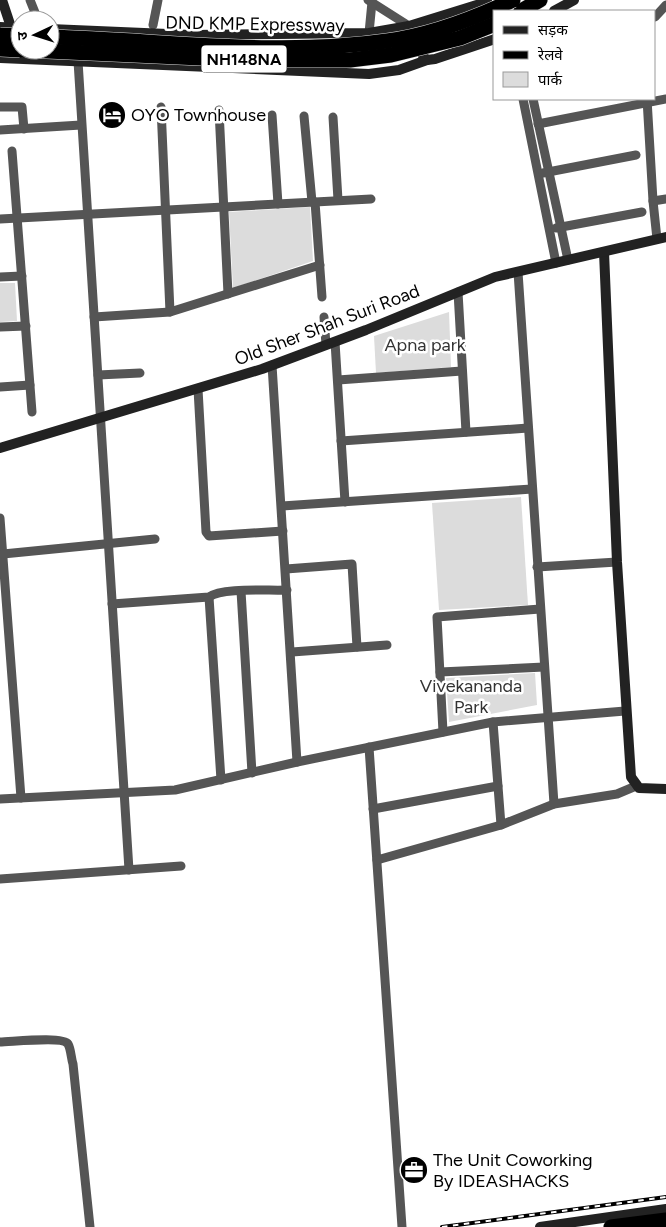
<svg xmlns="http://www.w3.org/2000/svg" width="666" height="1227" font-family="Figtree,'Noto Sans Devanagari',sans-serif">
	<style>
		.green { fill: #dcdcdc }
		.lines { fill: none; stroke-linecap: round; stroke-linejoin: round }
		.highway-casing { stroke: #dbdbdb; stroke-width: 16 }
		.street { stroke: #555; stroke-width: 9 }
		.secondary { stroke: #222; stroke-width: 10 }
		.highway { stroke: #000; stroke-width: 15 }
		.rail-casing { stroke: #000; stroke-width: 4 }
		.rail { stroke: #fff; stroke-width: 2; stroke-dasharray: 5.5; stroke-linecap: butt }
		.highway-bridge-casing { stroke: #dbdbdb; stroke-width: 16; stroke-linecap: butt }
		.highway-bridge { stroke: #000; stroke-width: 15 }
		.labels { text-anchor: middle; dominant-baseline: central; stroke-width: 5; stroke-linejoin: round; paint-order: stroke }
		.shield { fill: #fff; stroke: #4c4c4c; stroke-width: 1 }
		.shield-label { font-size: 16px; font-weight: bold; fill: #000 }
		.street-label { font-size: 18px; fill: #000; stroke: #fff }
		.poi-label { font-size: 18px; fill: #000; stroke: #fff; text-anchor: start }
		.park-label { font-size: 18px; fill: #333; stroke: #fff }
	</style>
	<rect width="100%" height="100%" fill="#fff"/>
	<g class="green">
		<polygon points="310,207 313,261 233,288 229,212"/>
		<polygon points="0,283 15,283 17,321 0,322"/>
		<polygon points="449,312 451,367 376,373 374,336"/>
		<polygon points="521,497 528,605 439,610 432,503"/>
		<polygon points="535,673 537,705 449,722 446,678"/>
	</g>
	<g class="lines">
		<defs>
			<g id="highway">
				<polyline points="521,11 540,0"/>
				<polyline points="611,1227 666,1220"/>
			</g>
		</defs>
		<use href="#highway" class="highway-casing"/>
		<g class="street">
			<polyline points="30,0 38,20"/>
			<polyline points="368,0 409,26"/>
			<polyline points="655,17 666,5"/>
			<polyline points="153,25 158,0"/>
			<polyline points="369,33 372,2"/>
			<polyline points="78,61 129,870"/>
			<polyline points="523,99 556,263"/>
			<polyline points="533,99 568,260"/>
			<polyline points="647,99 653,201 657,239"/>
			<polyline points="0,107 22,107 24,129"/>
			<polyline points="161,107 170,312"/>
			<polyline points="219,110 228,294"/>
			<polyline points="272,115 278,204"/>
			<polyline points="304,116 312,202"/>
			<polyline points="333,117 338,200"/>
			<polyline points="538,124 666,99"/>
			<polyline points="0,130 81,125"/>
			<polyline points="12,151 32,412"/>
			<polyline points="543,173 636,155"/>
			<polyline points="653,201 666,199"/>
			<polyline points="315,202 322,297"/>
			<polyline points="0,219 371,199"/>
			<polyline points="556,228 642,212"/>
			<polyline points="518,272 554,804"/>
			<polyline points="0,277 22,276"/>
			<polyline points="458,292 466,432"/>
			<polyline points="94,317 170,312 320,265"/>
			<polyline points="324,317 326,345"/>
			<polyline points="0,327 26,326"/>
			<polyline points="335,342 345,502"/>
			<polyline points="272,365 297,762 493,722 625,711"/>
			<polyline points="98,375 140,373"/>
			<polyline points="338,380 462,371"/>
			<polyline points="0,387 30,385"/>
			<polyline points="198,389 206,532 209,536 283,531"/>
			<polyline points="341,441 528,428"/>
			<polyline points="282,506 532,489"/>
			<polyline points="0,518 21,798"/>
			<polyline points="3,554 155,539"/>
			<polyline points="537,567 617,562"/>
			<polyline points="286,569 352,564 357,647"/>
			<polyline points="241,591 252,773"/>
			<polyline points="209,597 221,780"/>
			<path d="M 112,604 L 209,597 C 222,587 270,591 287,590"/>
			<polyline points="292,652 387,645"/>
			<polyline points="440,672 544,667"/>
			<polyline points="493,722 501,825"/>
			<polyline points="443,732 437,617 540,609"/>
			<polyline points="369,747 402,1227"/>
			<polyline points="0,799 175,790 297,762"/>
			<polyline points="373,809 498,786"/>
			<polyline points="377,860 501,825 554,804 617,794 636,786"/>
			<polyline points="0,879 181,866"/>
			<path d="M 0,1042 C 11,1042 63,1036 68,1044 C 71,1049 71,1058 73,1064 L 90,1227"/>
		</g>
		<g class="secondary">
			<polyline points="2,0 11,27 7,32"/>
			<polyline points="554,11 574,0"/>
			<polyline points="0,27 20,28"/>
			<polyline points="50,29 191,35 369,33 409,26"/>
			<polyline points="411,32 409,26 480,4 487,0"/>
			<polyline points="423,56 427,60 435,59 495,39"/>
			<polyline points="0,58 369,74 399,70 427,60"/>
			<polyline points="604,252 617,562 631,777 639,788 666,789"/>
			<polyline points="0,448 262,369 366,330 495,277 666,237"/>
			<polyline points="540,1227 666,1209"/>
		</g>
		<use href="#highway" class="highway"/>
		<defs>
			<polyline id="rail" points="442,1227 666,1197"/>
		</defs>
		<use href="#rail" class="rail-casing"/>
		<use href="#rail" class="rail"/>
		<defs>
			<g id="highway-bridge">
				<polyline points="0,35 20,36"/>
				<path d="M 50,37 C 161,40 276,57 387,41 C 431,35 473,19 513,0"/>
				<polyline points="0,49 20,50"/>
				<polyline points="25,50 244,60 350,60 391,55 460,38 495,24"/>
			</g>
		</defs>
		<use href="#highway-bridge" class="highway-bridge-casing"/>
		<use href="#highway-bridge" class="highway-bridge"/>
	</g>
	<defs>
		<symbol id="hotel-disc" viewBox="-11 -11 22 22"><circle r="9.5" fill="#000" stroke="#fff"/><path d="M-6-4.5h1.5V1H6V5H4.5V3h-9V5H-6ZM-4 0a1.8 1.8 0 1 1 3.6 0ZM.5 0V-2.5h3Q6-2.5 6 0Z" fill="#fff"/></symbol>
		<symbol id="office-disc" viewBox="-11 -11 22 22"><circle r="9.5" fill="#000" stroke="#fff"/><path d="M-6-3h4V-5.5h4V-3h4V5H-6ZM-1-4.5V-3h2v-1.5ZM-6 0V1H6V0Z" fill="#fff"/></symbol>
	</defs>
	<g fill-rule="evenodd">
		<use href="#hotel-disc" x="96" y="99" width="32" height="32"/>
		<use href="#office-disc" x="398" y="1154" width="32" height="32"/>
	</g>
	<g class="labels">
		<rect class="shield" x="201.5" y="45.5" width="85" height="27" rx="4"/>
		<g class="shield-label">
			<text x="244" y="59">NH148NA</text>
		</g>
		<g class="street-label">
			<text transform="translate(255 24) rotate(1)">DND KMP Expressway</text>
			<text transform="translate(327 325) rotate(-21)">Old Sher Shah Suri Road</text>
		</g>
		<g class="poi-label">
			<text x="131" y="115">OYO Townhouse</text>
			<text x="433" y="1160">The Unit Coworking<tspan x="433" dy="21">By IDEASHACKS</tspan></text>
		</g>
		<g class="park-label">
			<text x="425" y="345">Apna park</text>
			<text x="471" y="686">Vivekananda<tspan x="471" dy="21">Park</tspan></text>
		</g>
	</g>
	<rect x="493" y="10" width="162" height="90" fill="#ffffff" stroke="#999999"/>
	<rect x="503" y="26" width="25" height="8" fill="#222222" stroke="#999999"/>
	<text x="538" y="35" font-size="15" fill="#000000">सड़क</text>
	<rect x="503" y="51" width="25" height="8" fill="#000000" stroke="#999999"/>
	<text x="538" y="60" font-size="15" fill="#000000">रेलवे</text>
	<rect x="503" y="72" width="25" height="15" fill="#dcdcdc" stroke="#999999"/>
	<text x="538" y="85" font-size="15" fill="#000000">पार्क</text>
	<g transform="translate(35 35) rotate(266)"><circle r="24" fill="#ffffff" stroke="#999999"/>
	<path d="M0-4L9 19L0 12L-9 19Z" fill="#000000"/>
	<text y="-8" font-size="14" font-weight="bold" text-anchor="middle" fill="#000000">उ</text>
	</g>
</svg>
